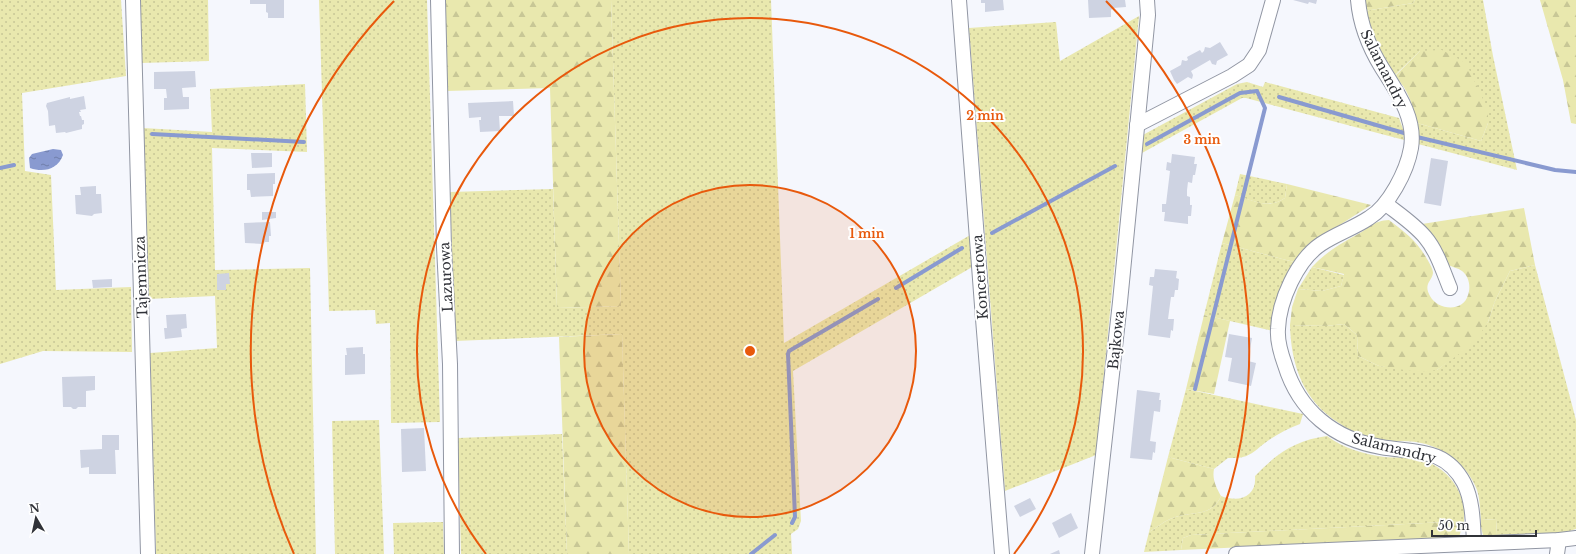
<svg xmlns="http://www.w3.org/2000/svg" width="1576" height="554" font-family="'Libre Baskerville',serif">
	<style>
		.grass { fill: url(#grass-dots) }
		.forest { fill: url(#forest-firs) }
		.water { fill: url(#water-ripples) }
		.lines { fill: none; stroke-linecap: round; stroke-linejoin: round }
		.stream { stroke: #899ad0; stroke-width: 4 }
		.building { fill: #ced3e2 }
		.street-casing { stroke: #9196a3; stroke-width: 16 }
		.street { stroke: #fff; stroke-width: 14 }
		.ring { fill: none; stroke: #e8590c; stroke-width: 2 }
		.labels { text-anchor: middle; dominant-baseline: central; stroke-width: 4; stroke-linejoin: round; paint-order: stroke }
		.street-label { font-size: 14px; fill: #303238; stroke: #fff }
		.centre { fill: #e8590c; stroke: #fff; stroke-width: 2 }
		.ring-label { font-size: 12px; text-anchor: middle; font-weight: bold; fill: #e8590c; stroke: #fff; stroke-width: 4; stroke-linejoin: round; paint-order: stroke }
	</style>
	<defs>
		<pattern id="grass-dots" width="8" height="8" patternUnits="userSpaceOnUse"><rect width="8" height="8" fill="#e9e8ae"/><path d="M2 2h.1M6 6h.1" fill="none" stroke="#c8c796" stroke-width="1.8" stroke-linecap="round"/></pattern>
		<pattern id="forest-firs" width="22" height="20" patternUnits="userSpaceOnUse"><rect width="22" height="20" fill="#e9e8ae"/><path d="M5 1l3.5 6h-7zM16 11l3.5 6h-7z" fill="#c8c796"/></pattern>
		<pattern id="water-ripples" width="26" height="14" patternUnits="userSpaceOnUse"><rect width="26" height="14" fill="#899ad0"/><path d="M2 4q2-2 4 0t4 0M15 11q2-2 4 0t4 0" fill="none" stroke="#707eaa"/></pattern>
	</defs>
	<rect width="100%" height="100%" fill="#f5f7fd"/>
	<g class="grass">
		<polygon points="0,0 121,0 126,76 22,93 25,171 51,175 56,290 131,287 132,352 43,351 0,364"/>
		<polygon points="139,0 208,0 209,61 141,63"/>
		<polygon points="319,0 427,0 440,422 391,423 390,323 376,324 375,310 329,311"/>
		<polygon points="611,0 771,0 784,343 972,234 974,266 793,371 801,521 798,529 791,534 792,554 629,554 622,334 455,341 450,192 553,189 557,308 621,306"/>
		<polygon points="1415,0 1483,0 1493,56 1517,170 1418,144 1417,123 1481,141 1488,123 1420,51 1394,76 1370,34 1365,11 1413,3"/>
		<polygon points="1139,16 1096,455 1005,491 969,28 1056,22 1060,61"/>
		<polygon points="1247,82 1263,87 1265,82 1399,118 1403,129 1404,140 1246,98 1242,98 1142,153 1141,136 1237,84"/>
		<polygon points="305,84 307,152 212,148 215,270 310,268 316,554 156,554 150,353 217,348 215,296 148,299 143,128 212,132 210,89"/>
		<path d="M 1240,174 L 1287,184 L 1285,198 C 1268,210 1252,200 1235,195 Z"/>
		<polygon points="1222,243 1294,262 1280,291 1273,331 1204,315"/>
		<path d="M 1535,265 L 1576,420 L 1576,529 L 1563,533 L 1496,535 L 1497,519 L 1481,520 C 1480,510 1480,499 1477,490 C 1468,466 1446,448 1421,443 C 1412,441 1403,441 1394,441 C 1382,440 1369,437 1358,434 C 1352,432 1345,427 1339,423 C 1303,401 1291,365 1290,325 L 1326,326 L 1344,324 L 1357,335 L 1358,356 L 1379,366 L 1437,370 L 1451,359 L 1488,322 L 1495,301 L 1510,271 Z"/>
		<polygon points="1312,267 1344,275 1341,286 1322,291 1298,289"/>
		<path d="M 1186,389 L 1303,414 L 1300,424 C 1290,428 1279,433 1269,440 C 1252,452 1251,459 1228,458 L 1214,469 L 1168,457 Z"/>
		<polygon points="379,420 384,554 335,554 332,421"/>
		<polygon points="562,434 567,554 461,554 458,438"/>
		<path d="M 1327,436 C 1343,448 1364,454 1384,457 C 1394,458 1404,457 1414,458 C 1438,462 1457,479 1463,503 C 1465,508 1464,515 1464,521 L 1191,535 L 1183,538 L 1181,550 L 1144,552 L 1149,532 C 1156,528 1163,522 1170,519 C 1189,510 1211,519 1221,496 C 1239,503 1257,497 1255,476 C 1277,453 1296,440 1327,436 Z"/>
		<polygon points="443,522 444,554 394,554 393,523"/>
	</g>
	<g class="forest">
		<polygon points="445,0 611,0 621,306 557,308 550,88 447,91"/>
		<polygon points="1364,0 1415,0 1413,3 1365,11"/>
		<polygon points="1540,0 1576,0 1576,124 1571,123 1563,80"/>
		<path d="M 1442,50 L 1466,63 L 1488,110 L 1488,123 L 1481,141 L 1417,123 C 1412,103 1409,91 1395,76 L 1420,51 Z"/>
		<path d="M 1287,184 L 1371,205 L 1310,244 L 1294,262 L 1222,243 L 1235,195 C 1253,200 1268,210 1285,198 Z"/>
		<path d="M 1524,208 L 1535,265 L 1510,271 L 1495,301 L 1488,322 L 1474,343 L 1437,370 L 1418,372 L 1379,366 L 1358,356 L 1357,335 L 1344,324 L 1326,326 L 1290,325 L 1292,307 L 1298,289 L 1322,291 L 1341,286 L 1344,274 L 1312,267 C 1326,252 1340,244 1358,234 C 1371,227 1373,221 1389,220 C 1405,232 1417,241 1427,259 C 1429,262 1433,269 1433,273 C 1432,281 1423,284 1430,296 C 1437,310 1463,313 1468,295 C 1471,287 1469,276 1462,271 C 1458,268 1452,267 1448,265 C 1441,249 1433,236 1422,224 Z"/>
		<polygon points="1204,315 1230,321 1214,394 1186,389"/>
		<polygon points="622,334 629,554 567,554 559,337"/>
		<path d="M 1168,457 L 1214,469 C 1212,479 1216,487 1221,496 C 1211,519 1189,510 1170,519 C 1163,522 1156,528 1149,532 Z"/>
		<polygon points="1497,519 1496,535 1483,535 1481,527 1481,520"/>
		<polygon points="1464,521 1459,537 1181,550 1183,538 1191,535"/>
	</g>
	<path class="water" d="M 53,149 L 61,150 L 63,155 C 58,169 44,173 30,168 L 29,158 L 32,154 Z"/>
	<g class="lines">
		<g class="stream">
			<polyline points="1279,97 1404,133"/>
			<polyline points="152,134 304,142"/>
			<polyline points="1417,137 1555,170 1576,172"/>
			<polyline points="1147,144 1240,93 1257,91 1265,108 1195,389"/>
			<polyline points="0,168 14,165"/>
			<polyline points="992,233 1115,166"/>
			<polyline points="896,288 962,248"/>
			<polyline points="792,523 795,517 788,354 789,351 878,299"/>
			<polyline points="751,554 775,535"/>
		</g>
	</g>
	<g class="building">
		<polygon points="250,0 284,0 284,18 268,18 268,13 266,12 266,4 250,4"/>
		<polygon points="981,0 1003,0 1004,10 985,12 985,3 981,3"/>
		<polygon points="1088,0 1125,0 1126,7 1113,8 1111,10 1111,17 1089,18"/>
		<polygon points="1293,0 1317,0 1316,4 1309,2 1308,4"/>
		<polygon points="1220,42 1228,55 1217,61 1216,65 1212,64 1210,60 1191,71 1193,75 1192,79 1188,77 1177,84 1174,80 1170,71 1181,65 1182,60 1186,61 1188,60 1187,57 1200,50 1202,53 1204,51 1205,47 1210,48"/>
		<polygon points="195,71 196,87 182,88 183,97 189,97 189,109 164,110 164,98 167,98 166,89 154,89 154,72"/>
		<polygon points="84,96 86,109 80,110 81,112 79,112 80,116 81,116 82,120 84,120 84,124 82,125 82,129 66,133 65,132 56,133 55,125 49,126 48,111 46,106 47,103 70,97 70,99"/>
		<polygon points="513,101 514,116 499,116 500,131 480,132 479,120 481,120 481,117 469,118 468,103"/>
		<polygon points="251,153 272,153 272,167 252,168"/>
		<polygon points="1172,154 1195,157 1194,164 1197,164 1195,175 1193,175 1192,183 1188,182 1187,190 1187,196 1190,197 1190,205 1192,205 1191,216 1188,216 1188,224 1164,221 1165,212 1162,212 1162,204 1166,204 1170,171 1166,170 1167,162 1171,163"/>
		<polygon points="1431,158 1448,161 1441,206 1424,203"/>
		<polygon points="275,173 275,184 273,184 273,196 251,197 250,190 247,190 247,174"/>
		<polygon points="96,186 96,194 101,194 102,213 94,214 92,216 76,214 75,195 81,195 80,187"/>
		<polygon points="262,212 276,212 276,218 262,220"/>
		<polygon points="270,222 271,236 269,236 269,242 265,242 263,244 245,243 244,223"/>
		<polygon points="1155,269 1177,271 1176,278 1179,279 1178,290 1175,290 1174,297 1171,297 1170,304 1168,319 1174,319 1173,331 1171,330 1170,338 1148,335 1153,286 1149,285 1150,277 1154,277"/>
		<polygon points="229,273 230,284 226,284 226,290 217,290 217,274"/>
		<polygon points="112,279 112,287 93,288 92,280"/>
		<polygon points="186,314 187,328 181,329 182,337 165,339 164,328 167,328 166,315"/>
		<polygon points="1229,334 1252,338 1248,361 1256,363 1251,386 1228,381 1232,358 1225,357"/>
		<polygon points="363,347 363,354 365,354 365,374 345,375 345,355 347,355 346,348"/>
		<polygon points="95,376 95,390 86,391 86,407 78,407 76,409 73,409 71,407 63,407 62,377"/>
		<polygon points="1137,390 1160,393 1159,400 1161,400 1160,412 1154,411 1150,441 1156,442 1155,453 1153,452 1152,460 1130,458"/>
		<polygon points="424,428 426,471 402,472 401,429"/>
		<polygon points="102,435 119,435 119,450 115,450 116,474 89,474 89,467 81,468 80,450 102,449"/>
		<polygon points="1030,498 1036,509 1020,517 1014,506"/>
		<polygon points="1071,513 1078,528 1059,538 1052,523"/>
		<polygon points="1059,550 1060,554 1050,554"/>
	</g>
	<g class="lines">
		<defs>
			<g id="street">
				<polyline points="133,0 148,554"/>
				<polyline points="438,0 444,247 450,364 452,554"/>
				<polyline points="959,0 983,319 1002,554"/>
				<path d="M 1358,0 C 1360,24 1369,47 1382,68 C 1397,92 1416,118 1411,148 C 1407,171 1389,206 1369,218 C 1354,228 1336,234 1321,244 C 1297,260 1279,301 1278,329 C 1277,341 1281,354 1285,365 C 1299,411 1334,439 1381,447 C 1414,453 1445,447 1464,483 C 1473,501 1473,524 1474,543"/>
				<polyline points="1137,125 1232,76 1249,65 1259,50 1273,0"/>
				<path d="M 1386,204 C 1399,214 1414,224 1425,237 C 1437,251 1443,271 1450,288"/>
				<polyline points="1092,554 1120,302 1148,15 1147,0"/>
				<polyline points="1236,554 1559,540 1576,538"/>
				<polyline points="1557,554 1559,540"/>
			</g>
		</defs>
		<use href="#street" class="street-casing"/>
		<use href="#street" class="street"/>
	</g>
	<circle cx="750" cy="351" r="166" fill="#e8590c" fill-opacity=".12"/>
	<g class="ring">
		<circle cx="750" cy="351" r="166"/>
		<path d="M486 554A333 333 0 1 1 1014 554"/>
		<path d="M294 554A499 499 0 0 1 394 1M1106 1A499 499 0 0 1 1206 554"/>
	</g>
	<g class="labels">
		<g class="street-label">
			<text transform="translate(1384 69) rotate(63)">Salamandry</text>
			<text transform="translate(141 277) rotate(-92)">Tajemnicza</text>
			<text transform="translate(446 277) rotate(-93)">Lazurowa</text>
			<text transform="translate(980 277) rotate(-94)">Koncertowa</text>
			<text transform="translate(1116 340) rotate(-84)">Bajkowa</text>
			<text transform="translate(1394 448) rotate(14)">Salamandry</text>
		</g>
	</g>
	<circle cx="750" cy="351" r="6" class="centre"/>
	<g class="ring-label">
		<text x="985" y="120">2 min</text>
		<text x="1202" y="144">3 min</text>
		<text x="867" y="238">1 min</text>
	</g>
	<g transform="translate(36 518) rotate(351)" stroke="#ffffff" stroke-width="3" paint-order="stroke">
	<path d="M0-3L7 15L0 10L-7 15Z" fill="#303238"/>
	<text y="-6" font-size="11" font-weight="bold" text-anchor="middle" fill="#303238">N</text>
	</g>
	<path d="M1432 530v6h104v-6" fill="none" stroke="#303238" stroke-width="2"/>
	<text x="1438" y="530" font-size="12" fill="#303238" stroke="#ffffff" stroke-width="3" paint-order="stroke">50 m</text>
</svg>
